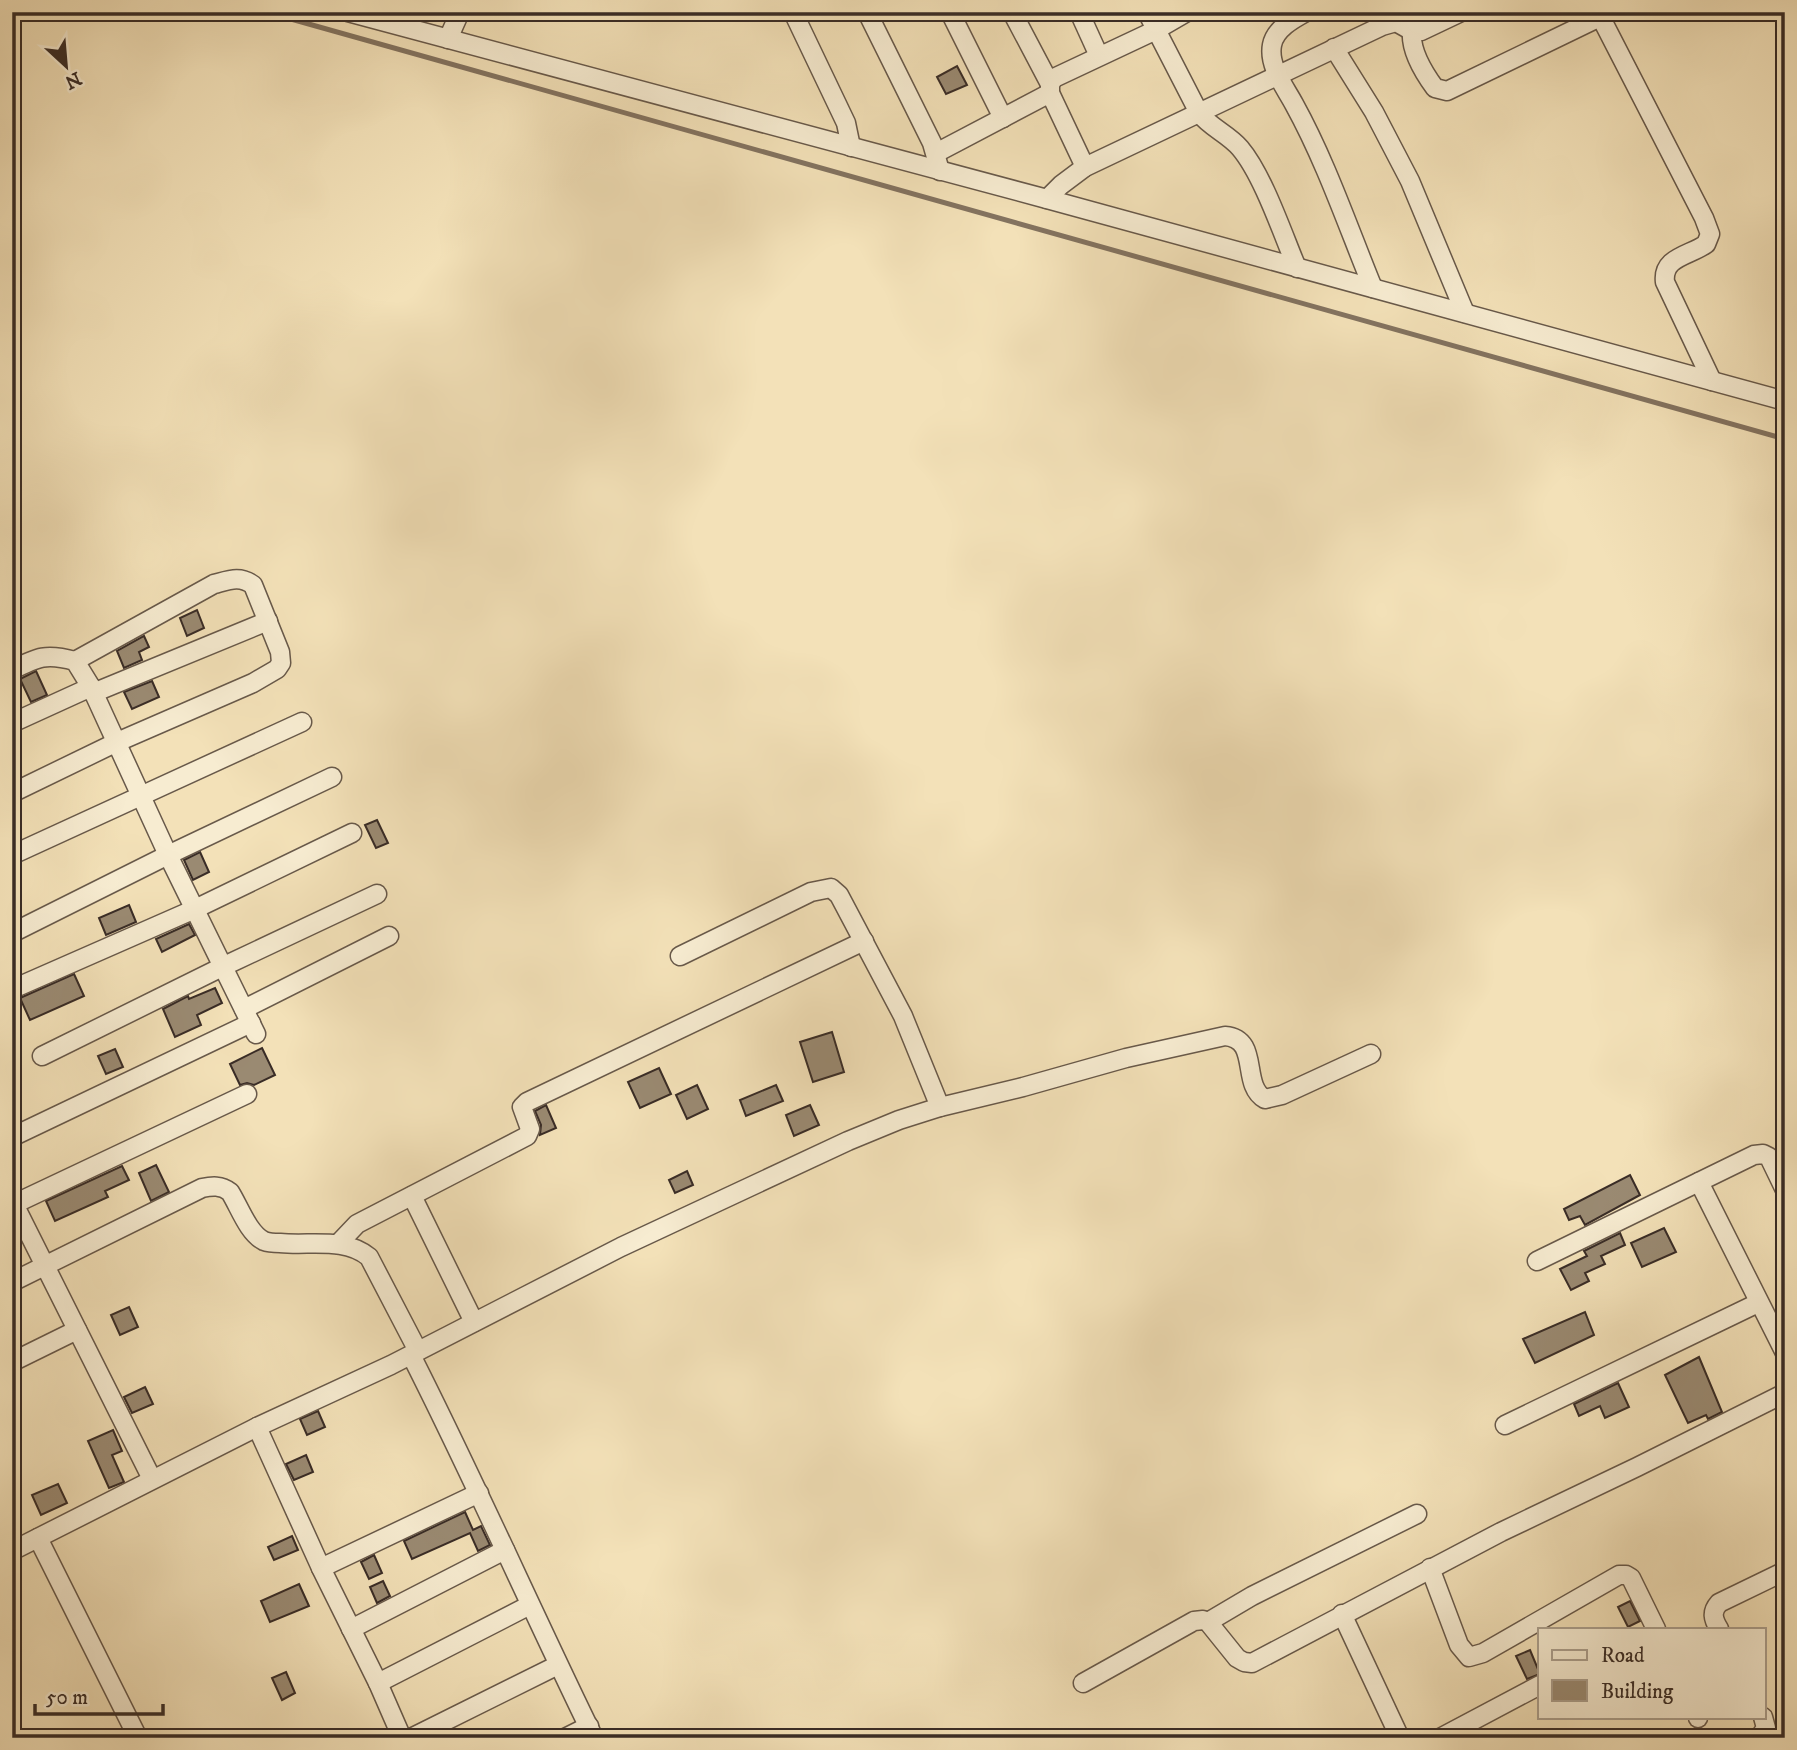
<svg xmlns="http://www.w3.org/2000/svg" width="1797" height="1750" font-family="'IM FELL DW Pica',serif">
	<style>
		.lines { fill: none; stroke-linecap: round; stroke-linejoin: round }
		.stream { stroke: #837360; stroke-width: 5 }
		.building { fill: #9a8a72; stroke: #392c26; stroke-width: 2 }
		.street-casing { stroke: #68594a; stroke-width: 21 }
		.street { stroke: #f7ecd1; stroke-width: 18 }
	</style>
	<rect width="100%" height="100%" fill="#f3e1b8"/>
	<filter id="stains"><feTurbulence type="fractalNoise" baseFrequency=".00286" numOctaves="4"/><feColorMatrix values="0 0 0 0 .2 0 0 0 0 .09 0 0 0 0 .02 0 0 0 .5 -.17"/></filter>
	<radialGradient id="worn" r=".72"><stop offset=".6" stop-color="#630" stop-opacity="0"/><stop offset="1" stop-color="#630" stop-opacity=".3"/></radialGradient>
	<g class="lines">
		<polyline class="stream" points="266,12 1785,439"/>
	</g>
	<g class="building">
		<polygon points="957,66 967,85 946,94 937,77"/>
		<polygon points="197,610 204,628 187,636 180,618"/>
		<polygon points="144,636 149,647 139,652 142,660 124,668 117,651"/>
		<polygon points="36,671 47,695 31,702 20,679"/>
		<polygon points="152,681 159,697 132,709 124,692"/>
		<polygon points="377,820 388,843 376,848 365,825"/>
		<polygon points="200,852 209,872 193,880 184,860"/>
		<polygon points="129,905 136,922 106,935 99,918"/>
		<polygon points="189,924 195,935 162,952 156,939"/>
		<polygon points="74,974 84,996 30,1020 20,998"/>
		<polygon points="215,988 222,1003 197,1015 201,1025 175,1037 163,1009 188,996 189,999"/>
		<polygon points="832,1032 844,1072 813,1082 800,1042"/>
		<polygon points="262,1048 275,1075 254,1085 247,1083 240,1085 230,1064"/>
		<polygon points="115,1049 123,1067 106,1074 98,1056"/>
		<polygon points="659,1068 671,1094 640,1108 628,1082"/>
		<polygon points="697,1085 708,1109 687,1119 676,1095"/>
		<polygon points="776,1085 783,1101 746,1116 740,1100"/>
		<polygon points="546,1105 556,1128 540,1135 541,1125 535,1111"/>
		<polygon points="810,1105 819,1125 794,1136 786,1115"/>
		<polygon points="156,1165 169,1192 151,1201 139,1173"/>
		<polygon points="122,1166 129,1180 105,1191 108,1197 55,1221 46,1201"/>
		<polygon points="687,1171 693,1185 675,1193 669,1180"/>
		<polygon points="1630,1175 1640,1195 1585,1225 1580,1216 1569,1220 1564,1209"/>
		<polygon points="1664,1228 1676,1252 1642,1267 1631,1243"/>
		<polygon points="1620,1233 1625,1245 1601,1256 1605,1264 1585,1273 1589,1281 1571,1290 1560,1269 1587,1256 1584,1251"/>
		<polygon points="129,1307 138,1327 120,1335 111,1315"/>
		<polygon points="1585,1312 1594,1335 1535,1363 1523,1339"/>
		<polygon points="1699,1357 1722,1412 1708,1419 1706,1415 1688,1423 1665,1375"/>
		<polygon points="1618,1383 1629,1407 1605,1418 1600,1406 1579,1416 1574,1404"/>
		<polygon points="145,1387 153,1404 132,1413 124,1397"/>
		<polygon points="318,1411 325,1427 307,1435 300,1419"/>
		<polygon points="113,1430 122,1451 112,1455 124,1482 109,1488 88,1441"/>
		<polygon points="306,1455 313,1472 294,1480 286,1464"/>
		<polygon points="58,1484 67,1503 41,1515 32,1495"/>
		<polygon points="465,1512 473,1530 481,1526 490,1545 478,1551 470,1533 412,1559 404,1541"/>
		<polygon points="292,1536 298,1550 274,1560 268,1547"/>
		<polygon points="374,1555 382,1573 369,1579 361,1562"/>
		<polygon points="383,1581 390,1596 377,1603 370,1587"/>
		<polygon points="299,1584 309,1606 270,1622 261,1601"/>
		<polygon points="1630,1601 1640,1621 1628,1627 1618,1607"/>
		<polygon points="1530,1650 1540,1674 1527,1679 1516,1656"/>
		<polygon points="286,1672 295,1693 282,1700 272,1678"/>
	</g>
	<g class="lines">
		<defs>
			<g id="street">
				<polyline points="348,12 1047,199 1785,401"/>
				<polyline points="793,12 846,123 851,147"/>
				<polyline points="867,12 932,143 940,171"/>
				<polyline points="950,12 1003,118"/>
				<polyline points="1012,12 1050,84"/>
				<polyline points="1079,12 1099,56"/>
				<path d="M 1147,12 L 1199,113 C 1211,128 1228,134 1240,148 C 1263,175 1283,235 1297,268"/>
				<path d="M 1306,12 C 1293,19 1275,29 1272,45 C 1268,66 1285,87 1294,104 C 1326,162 1348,227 1373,288"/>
				<path d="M 1598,12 L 1704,218 L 1710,234 L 1706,244 C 1689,256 1662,257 1665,282 L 1712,381"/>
				<path d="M 1412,31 C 1410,51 1424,73 1435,88 L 1447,91 L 1600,17"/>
				<polyline points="448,39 460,12"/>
				<polyline points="1334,48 1374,112 1410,181 1465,313"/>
				<polyline points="936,153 1050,93"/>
				<polyline points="1085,167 1050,93 1050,84 1054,78 1156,30 1187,12"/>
				<polyline points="1047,199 1061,185 1085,167 1382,26 1396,22 1412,31 1421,31 1461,12"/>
				<path d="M 12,670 C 38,657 46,653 75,661 L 91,687 L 168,855 L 256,1034"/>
				<polyline points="93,693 268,621"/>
				<polyline points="12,723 91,687"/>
				<path d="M 12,793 L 115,743 L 253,683 L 277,669 L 281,663 L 280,652 L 253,585 C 240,575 229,580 214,584 L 75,661"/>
				<polyline points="12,855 302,722"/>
				<polyline points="12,933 168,855 332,777"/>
				<polyline points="680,956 811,892 831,888 839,895 903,1016 940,1107"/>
				<polyline points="15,988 195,909 352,833"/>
				<polyline points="244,1009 389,936"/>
				<polyline points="42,1056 222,967 377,894"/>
				<polyline points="12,1137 251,1023"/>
				<polyline points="1699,1182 1785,1353"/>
				<polyline points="412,1196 474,1322"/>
				<polyline points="12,1200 152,1479"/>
				<polyline points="12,1205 247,1094"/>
				<polyline points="338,1244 357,1224 527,1136 530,1129 522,1107 527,1102 864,941"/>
				<polyline points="1537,1261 1754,1155 1763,1154 1769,1157 1785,1190"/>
				<path d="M 12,1282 L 202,1188 C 212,1186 221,1185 230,1192 C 239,1206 248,1233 264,1241 C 269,1243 275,1243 280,1243 C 310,1246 345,1237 369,1257 L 418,1351"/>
				<path d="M 411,1355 C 475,1481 532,1611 594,1738"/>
				<polyline points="12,1362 77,1330"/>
				<polyline points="1505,1425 1758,1303"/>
				<polyline points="257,1427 321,1568 378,1683 402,1738"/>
				<polyline points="38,1538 138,1738"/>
				<path d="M 12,1551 L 257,1427 L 391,1365 L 621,1247 L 848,1141 L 899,1120 L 940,1107 L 1023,1087 L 1126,1058 L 1225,1036 C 1261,1039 1240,1085 1265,1099 L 1282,1095 L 1371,1054"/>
				<polyline points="321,1568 479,1493"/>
				<polyline points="1430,1568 1459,1645 1469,1657 1483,1653 1619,1575 1626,1575 1631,1578 1656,1629"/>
				<polyline points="1342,1614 1400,1738"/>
				<polyline points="1208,1622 1252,1596 1417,1514"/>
				<polyline points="351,1629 505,1550"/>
				<path d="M 1719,1629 C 1713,1619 1711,1612 1719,1603 L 1785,1571"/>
				<polyline points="378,1683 530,1605"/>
				<polyline points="1083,1683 1194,1621 1203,1620 1208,1622 1237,1658 1244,1662 1252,1663 1501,1532 1637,1467 1785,1393"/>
				<polyline points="1698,1717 1698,1718"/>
				<polyline points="411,1738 558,1665"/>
				<polyline points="565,1738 589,1726"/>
				<polyline points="1440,1738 1540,1685"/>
				<polyline points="1759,1738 1766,1728 1763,1717"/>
			</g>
		</defs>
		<use href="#street" class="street-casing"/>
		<use href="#street" class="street"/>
	</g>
	<rect width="1797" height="1750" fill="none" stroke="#f3e1b8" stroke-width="42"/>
	<rect x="14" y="14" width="1769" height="1722" fill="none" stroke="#392c26" stroke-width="3.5"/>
	<rect x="21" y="21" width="1755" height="1708" fill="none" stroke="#392c26" stroke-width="2"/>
	<rect x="1538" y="1628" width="228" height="91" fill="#f7ecd1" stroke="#ab9f8d" stroke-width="2"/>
	<rect x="1552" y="1650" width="35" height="10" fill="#f7ecd1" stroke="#ab9f8d" stroke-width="2"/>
	<text x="1601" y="1662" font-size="21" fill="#392c26">Road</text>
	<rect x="1552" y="1680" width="35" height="21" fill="#9a8a72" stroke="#ab9f8d" stroke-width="2"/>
	<text x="1601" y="1698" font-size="21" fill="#392c26">Building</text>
	<g transform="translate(66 66) rotate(154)" stroke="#f7ecd1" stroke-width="5" paint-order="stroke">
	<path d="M0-5L12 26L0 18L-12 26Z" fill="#392c26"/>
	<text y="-10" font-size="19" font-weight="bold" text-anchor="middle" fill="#392c26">N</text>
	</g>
	<path d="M35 1704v10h128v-10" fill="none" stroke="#392c26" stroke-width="3.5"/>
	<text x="46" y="1704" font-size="21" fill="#392c26" stroke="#f7ecd1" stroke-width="5" paint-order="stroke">50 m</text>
	<rect width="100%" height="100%" filter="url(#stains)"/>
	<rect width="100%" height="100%" fill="url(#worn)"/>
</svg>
